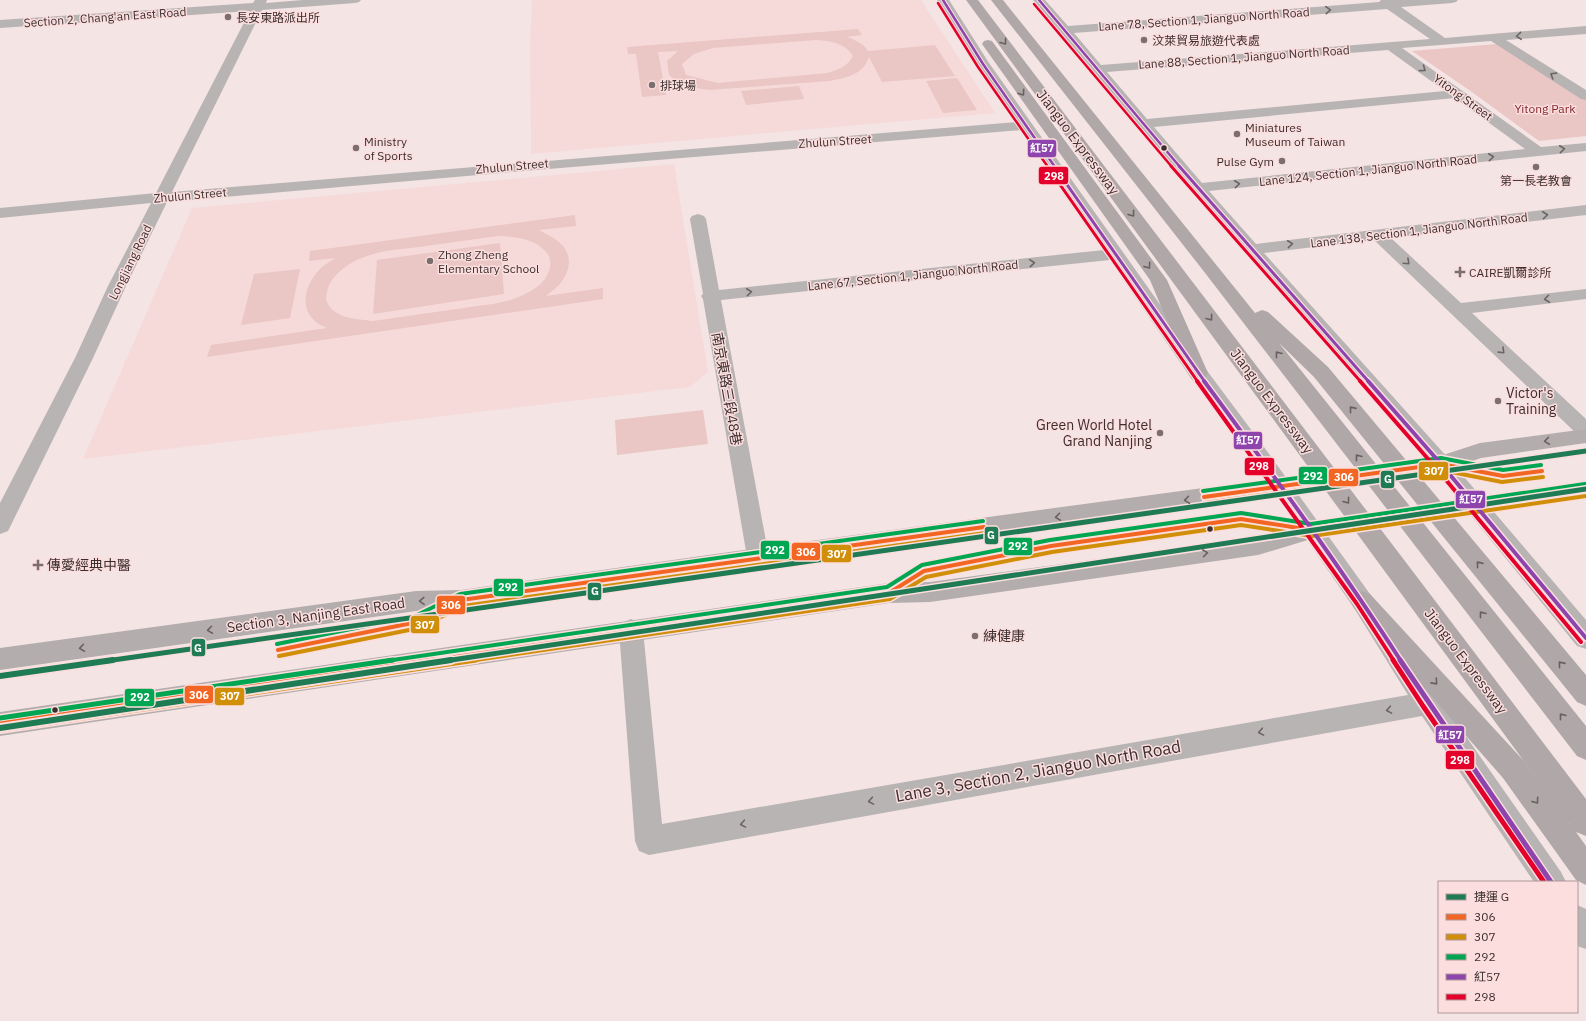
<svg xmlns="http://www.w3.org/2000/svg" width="1586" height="1021" font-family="'IBM Plex Sans','Noto Sans TC',sans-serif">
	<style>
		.built { fill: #f6dad9 }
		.green { fill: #eac6c5; fill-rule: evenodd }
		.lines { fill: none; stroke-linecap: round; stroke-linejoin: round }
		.minor { fill: #b9b4b4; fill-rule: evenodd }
		.major { fill: #b4adad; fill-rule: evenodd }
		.highway { fill: #b0a8a8; fill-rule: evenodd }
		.bus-1-far1-casing { stroke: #fbdedd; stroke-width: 7 }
		.bus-1-casing { stroke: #fbdedd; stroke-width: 8 }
		.bus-2-far1-casing { stroke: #fbdedd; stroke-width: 7 }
		.bus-2-casing { stroke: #fbdedd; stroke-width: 8 }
		.bus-3-far1-casing { stroke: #fbdedd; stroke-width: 7 }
		.bus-3-casing { stroke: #fbdedd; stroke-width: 8 }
		.bus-4-far3-casing { stroke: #fbdedd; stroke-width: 4.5 }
		.bus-4-far2-casing { stroke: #fbdedd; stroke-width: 5.5 }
		.bus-4-far1-casing { stroke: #fbdedd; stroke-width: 7 }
		.bus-4-casing { stroke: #fbdedd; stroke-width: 8 }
		.bus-5-far3-casing { stroke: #fbdedd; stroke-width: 4.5 }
		.bus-5-far2-casing { stroke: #fbdedd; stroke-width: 5.5 }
		.bus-5-far1-casing { stroke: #fbdedd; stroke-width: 7 }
		.bus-5-casing { stroke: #fbdedd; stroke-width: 8 }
		.bus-1-far1 { stroke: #f26522; stroke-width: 4 }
		.bus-1 { stroke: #f26522; stroke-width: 5 }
		.bus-2-far1 { stroke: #d18e09; stroke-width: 4 }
		.bus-2 { stroke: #d18e09; stroke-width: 5 }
		.bus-3-far1 { stroke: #00a651; stroke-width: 4 }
		.bus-3 { stroke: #00a651; stroke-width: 5 }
		.bus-4-far3 { stroke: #8e44ad; stroke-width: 2.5 }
		.bus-4-far2 { stroke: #8e44ad; stroke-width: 3 }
		.bus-4-far1 { stroke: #8e44ad; stroke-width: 4 }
		.bus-4 { stroke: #8e44ad; stroke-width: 5 }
		.bus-5-far3 { stroke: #e4002b; stroke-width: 2.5 }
		.bus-5-far2 { stroke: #e4002b; stroke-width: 3 }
		.bus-5-far1 { stroke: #e4002b; stroke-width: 4 }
		.bus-5 { stroke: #e4002b; stroke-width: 5 }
		.metro-1-far1-casing { stroke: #fbdedd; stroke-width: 8 }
		.metro-1-casing { stroke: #fbdedd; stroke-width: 10 }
		.metro-1-far1 { stroke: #1e7b54; stroke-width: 5 }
		.metro-1 { stroke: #1e7b54; stroke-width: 6 }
		.oneway { stroke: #6d6464 }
		.oneway2 { stroke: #695f5f }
		.oneway3 { stroke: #6b6161 }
		.poi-dot { fill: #7b6e6e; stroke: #fbdedd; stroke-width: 1.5 }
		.bus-dot { fill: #3a2f2e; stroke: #fbdedd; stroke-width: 1.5 }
		.labels { text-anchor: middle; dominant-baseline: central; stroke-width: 3; stroke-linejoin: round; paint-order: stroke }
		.far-street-label { font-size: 12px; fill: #3a2f2e; stroke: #fbdedd }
		.far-poi-label { font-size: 12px; fill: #3a2f2e; stroke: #fbdedd; text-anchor: start }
		.far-park-label { font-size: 12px; fill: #85282d; stroke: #fbdedd }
		.street-label { font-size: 14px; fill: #3a2f2e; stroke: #fbdedd }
		.poi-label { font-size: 14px; fill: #3a2f2e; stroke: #fbdedd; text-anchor: start }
		.near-street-label { font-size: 17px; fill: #3a2f2e; stroke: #fbdedd }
		.line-badge { stroke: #fbdedd; stroke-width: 1.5 }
		.badge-label { font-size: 11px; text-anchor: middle; font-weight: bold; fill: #fff }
	</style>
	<rect width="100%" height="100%" fill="#f4e4e4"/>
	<g class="built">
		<polygon points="532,0 921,0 995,113 531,154 530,45"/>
		<polygon points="674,164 708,372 690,387 83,459 192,208"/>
	</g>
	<g class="green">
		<path d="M 858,29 L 862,35 L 847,37 C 855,40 863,43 868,51 L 935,45 L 955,76 L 882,82 L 869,57 C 863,75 846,78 829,81 L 709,90 L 688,87 L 676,81 L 669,75 L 667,61 L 678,51 L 658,52 L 666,95 L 642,97 L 636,54 L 628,54 L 627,47 ZM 816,40 C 831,41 845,43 853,56 C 847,67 839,69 828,73 L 718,83 L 686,75 L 682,64 L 694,54 L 713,48 Z"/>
		<polygon points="1497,44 1586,99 1586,136 1539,141 1472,92 1412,51"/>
		<polygon points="957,78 977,110 943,113 926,81"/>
		<polygon points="799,86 804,99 746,105 741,91"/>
		<path d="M 575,215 L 576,226 L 539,230 C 556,239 573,247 568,269 C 566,275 562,282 558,286 C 555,289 550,292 546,296 L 603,288 L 603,299 L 207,357 L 211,345 L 327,328 C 324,326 319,325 316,322 C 297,306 307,281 322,267 C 326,264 331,261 335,258 L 309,261 L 310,251 ZM 498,236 C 516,237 535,238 547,253 C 551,258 551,266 549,271 C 545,283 534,290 523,295 C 505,304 483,305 464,308 C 433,312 403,317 373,321 C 358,319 334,319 327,302 C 325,297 327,293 328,288 C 334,272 352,261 367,256 C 384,250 402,249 419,247 C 445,243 471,240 498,236 Z"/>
		<polygon points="500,243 504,294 373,314 377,260"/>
		<polygon points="300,269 290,318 241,325 254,274"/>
		<polygon points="703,410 708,444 617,455 615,420"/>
	</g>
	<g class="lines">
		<g class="minor">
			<polygon points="255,0 267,0 266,3 303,0 361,0 359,2 355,3 262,10 172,192 1017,122 977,64 937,0 949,0 989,63 1205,368 1264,447 1370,594 1437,695 1561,872 1566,882 1534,882 1422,716 649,855 639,851 635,841 619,630 622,623 631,619 640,623 643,630 662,824 1408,695 1354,608 1250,457 1191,378 1110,260 721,300 769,557 766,564 758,566 750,564 747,557 703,299 701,296 703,294 690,219 692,216 698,214 704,216 706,219 719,290 1104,250 1022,130 512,172 167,202 126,286 93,358 11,525 8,531 0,534 0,503 75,358 108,286 151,203 0,218 0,208 156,193 250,11 0,28 0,20 253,3"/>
			<path d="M 1033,0 L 1045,0 L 1068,26 L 1379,2 L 1381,0 L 1458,0 L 1456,2 L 1452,3 L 1401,7 L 1445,38 L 1586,26 L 1586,34 L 1506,40 L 1586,90 L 1586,100 L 1581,99 L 1491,41 L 1402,48 L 1541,147 L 1586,143 L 1586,151 L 1209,191 L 1256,244 L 1586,205 L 1586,215 L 1391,238 L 1461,303 L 1586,289 L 1586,299 L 1472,313 L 1586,419 L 1586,438 L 1579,436 L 1374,240 L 1264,253 L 1448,458 L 1586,620 L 1586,649 L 1577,646 L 1434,470 L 1193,191 ZM 1387,9 L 1430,39 L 1101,65 L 1074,33 ZM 1388,50 L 1445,91 L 1147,119 L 1107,72 ZM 1455,98 L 1525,149 L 1202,183 L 1154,127 Z"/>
			<polygon points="1577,905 1586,909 1586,949 1577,946"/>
		</g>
		<g class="major">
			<polygon points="1586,429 1586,443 1481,458 1441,472 758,566 461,610 416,611 0,670 0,648 416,591 461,590 758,548 1440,456 1480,443"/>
			<polygon points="1586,482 1586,498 1311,539 1258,555 930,602 889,603 0,736 0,712 889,583 930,582 1258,537 1311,521"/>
		</g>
		<g class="highway">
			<polygon points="966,0 978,0 1586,799 1586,836 1576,832 1586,846 1586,885 1576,880 1503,778 1354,608 1350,601 1354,594 1362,591 1370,594 1523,760 1570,824"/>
			<polygon points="991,0 1003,0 1255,313 1262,310 1268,312 1328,367 1586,675 1586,706 1577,702 1314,377 1279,343 1586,726 1586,760 1577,756 1202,269"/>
			<polygon points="988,40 992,41 1167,280 1208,373 1205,378 1198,380 1191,378 1150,280 982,44 984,41"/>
		</g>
		<defs>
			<g id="bus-1-far1">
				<polyline points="1204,497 1441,464 1503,476 1542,471"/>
				<polyline points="278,650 417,622 461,600 984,527"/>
				<polyline points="428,661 889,593 924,571 1051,546 1241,519 1311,530 1586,490"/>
			</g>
			<polyline id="bus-1" points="0,724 434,660"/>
			<g id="bus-2-far1">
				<polyline points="1205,503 1441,470 1502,482 1543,477"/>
				<polyline points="279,656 419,628 463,606 985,533"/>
				<polyline points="469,661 890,599 926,577 1052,552 1241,525 1312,536 1586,496"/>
			</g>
			<polyline id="bus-2" points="1,730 476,660"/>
			<g id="bus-3-far1">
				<polyline points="1203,491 1441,458 1503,470 1541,465"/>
				<polyline points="277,644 415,616 460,594 983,521"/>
				<polyline points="386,661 887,587 922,565 1050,540 1241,513 1311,524 1585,484"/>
			</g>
			<polyline id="bus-3" points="0,718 393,660"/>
			<g id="bus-4-far3">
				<polyline points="943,0 983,64 1055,167"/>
				<polyline points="1039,0 1180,167"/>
			</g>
			<g id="bus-4-far2">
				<polyline points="1054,166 1205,382"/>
				<polyline points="1179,166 1369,382"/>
			</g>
			<g id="bus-4-far1">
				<path d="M 1204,381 C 1272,473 1339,565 1401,661"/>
				<polyline points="1368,381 1441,464 1586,638"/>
			</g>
			<polyline id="bus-4" points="1400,660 1551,882"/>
			<g id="bus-5-far3">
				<polyline points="938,3 978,67 1048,167"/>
				<polyline points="1034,4 1172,167"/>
			</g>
			<g id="bus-5-far2">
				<polyline points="1047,166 1198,382"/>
				<polyline points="1171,166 1361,382"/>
			</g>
			<g id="bus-5-far1">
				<polyline points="1197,381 1357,604 1394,661"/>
				<polyline points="1360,381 1436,468 1581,642"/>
			</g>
			<polyline id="bus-5" points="1393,660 1423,706 1544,882"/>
		</defs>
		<use href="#bus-1-far1" class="bus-1-far1-casing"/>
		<use href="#bus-1" class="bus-1-casing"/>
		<use href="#bus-2-far1" class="bus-2-far1-casing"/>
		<use href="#bus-2" class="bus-2-casing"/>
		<use href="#bus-3-far1" class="bus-3-far1-casing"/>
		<use href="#bus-3" class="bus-3-casing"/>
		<use href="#bus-4-far3" class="bus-4-far3-casing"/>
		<use href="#bus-4-far2" class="bus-4-far2-casing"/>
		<use href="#bus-4-far1" class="bus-4-far1-casing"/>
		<use href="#bus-4" class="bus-4-casing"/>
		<use href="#bus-5-far3" class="bus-5-far3-casing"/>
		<use href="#bus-5-far2" class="bus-5-far2-casing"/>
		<use href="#bus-5-far1" class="bus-5-far1-casing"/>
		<use href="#bus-5" class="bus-5-casing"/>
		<use href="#bus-1-far1" class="bus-1-far1"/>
		<use href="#bus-1" class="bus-1"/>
		<use href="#bus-2-far1" class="bus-2-far1"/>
		<use href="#bus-2" class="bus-2"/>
		<use href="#bus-3-far1" class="bus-3-far1"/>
		<use href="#bus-3" class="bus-3"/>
		<use href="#bus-4-far3" class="bus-4-far3"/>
		<use href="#bus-4-far2" class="bus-4-far2"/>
		<use href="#bus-4-far1" class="bus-4-far1"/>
		<use href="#bus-4" class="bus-4"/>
		<use href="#bus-5-far3" class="bus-5-far3"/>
		<use href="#bus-5-far2" class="bus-5-far2"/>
		<use href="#bus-5-far1" class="bus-5-far1"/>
		<use href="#bus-5" class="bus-5"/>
		<defs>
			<g id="metro-1-far1">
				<polyline points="106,661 1586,451"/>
				<polyline points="445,661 1586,489"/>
			</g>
			<g id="metro-1">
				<polyline points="0,676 113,660"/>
				<polyline points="0,728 451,660"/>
			</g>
		</defs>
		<use href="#metro-1-far1" class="metro-1-far1-casing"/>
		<use href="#metro-1" class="metro-1-casing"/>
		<use href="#metro-1-far1" class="metro-1-far1"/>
		<use href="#metro-1" class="metro-1"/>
	</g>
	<defs><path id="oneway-chevron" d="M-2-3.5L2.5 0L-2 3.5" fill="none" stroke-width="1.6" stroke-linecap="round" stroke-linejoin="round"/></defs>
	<g class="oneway">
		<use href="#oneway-chevron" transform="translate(1328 10) rotate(-4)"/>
		<use href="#oneway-chevron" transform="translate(1519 36) rotate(175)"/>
		<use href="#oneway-chevron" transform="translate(1423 69) rotate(36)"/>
		<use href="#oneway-chevron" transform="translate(1553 75) rotate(-148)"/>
		<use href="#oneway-chevron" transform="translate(1562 149) rotate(-6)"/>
		<use href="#oneway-chevron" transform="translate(1491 157) rotate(-6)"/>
		<use href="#oneway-chevron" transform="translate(1237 184) rotate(-6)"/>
		<use href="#oneway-chevron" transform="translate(1545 215) rotate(-7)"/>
		<use href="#oneway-chevron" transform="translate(1290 244) rotate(-6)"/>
		<use href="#oneway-chevron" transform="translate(1407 262) rotate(43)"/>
		<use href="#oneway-chevron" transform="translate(1032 263) rotate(-5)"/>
		<use href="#oneway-chevron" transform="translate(749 292) rotate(-6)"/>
		<use href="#oneway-chevron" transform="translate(1547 299) rotate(173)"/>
		<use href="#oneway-chevron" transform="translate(1502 351) rotate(44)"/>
		<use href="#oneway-chevron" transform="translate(1389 710) rotate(170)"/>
		<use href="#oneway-chevron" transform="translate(1261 732) rotate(170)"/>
		<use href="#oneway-chevron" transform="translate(871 801) rotate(170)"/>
		<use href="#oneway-chevron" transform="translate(743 824) rotate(170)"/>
	</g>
	<g class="oneway2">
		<use href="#oneway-chevron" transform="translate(1004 42) rotate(53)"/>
		<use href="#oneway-chevron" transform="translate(1022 93) rotate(54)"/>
		<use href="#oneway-chevron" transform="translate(1132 214) rotate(53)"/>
		<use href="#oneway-chevron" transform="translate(1148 266) rotate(54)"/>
		<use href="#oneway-chevron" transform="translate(1210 318) rotate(53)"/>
		<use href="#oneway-chevron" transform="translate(1278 354) rotate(-128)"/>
		<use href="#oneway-chevron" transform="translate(1352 409) rotate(-129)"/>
		<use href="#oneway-chevron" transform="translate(1358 457) rotate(-128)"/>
		<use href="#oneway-chevron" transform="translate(1347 501) rotate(53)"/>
		<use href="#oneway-chevron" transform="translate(1479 564) rotate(-129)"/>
		<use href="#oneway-chevron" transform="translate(1482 614) rotate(-128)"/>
		<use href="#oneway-chevron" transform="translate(1561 664) rotate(-129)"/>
		<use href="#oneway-chevron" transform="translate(1435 682) rotate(48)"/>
		<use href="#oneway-chevron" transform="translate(1562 716) rotate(-128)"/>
		<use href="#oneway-chevron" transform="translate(1536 801) rotate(54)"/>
	</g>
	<g class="oneway3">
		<use href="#oneway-chevron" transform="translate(1547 441) rotate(172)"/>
		<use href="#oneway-chevron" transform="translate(1187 500) rotate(172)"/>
		<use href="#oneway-chevron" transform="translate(1058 517) rotate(172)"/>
		<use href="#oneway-chevron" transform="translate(1205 553) rotate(-8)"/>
		<use href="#oneway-chevron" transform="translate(422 601) rotate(178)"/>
		<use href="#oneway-chevron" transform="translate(210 630) rotate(172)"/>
		<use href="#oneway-chevron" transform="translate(82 648) rotate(172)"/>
	</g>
	<g class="poi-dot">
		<circle cx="228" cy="17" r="4"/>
		<circle cx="1144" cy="40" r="4"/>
		<circle cx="652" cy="85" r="4"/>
		<circle cx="1237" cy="134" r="4"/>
		<circle cx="356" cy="148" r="4"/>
		<circle cx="1282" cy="161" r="4"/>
		<circle cx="1536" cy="167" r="4"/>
		<circle cx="430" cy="261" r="4"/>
		<path d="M1458 266h4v4h4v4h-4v4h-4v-4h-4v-4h4z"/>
		<circle cx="1498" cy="401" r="4"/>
		<circle cx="1160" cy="433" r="4"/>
		<path d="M36 559h4v4h4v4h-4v4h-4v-4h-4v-4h4z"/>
		<circle cx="975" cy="636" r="4"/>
	</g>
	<g class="bus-dot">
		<circle cx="1164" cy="148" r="3.5"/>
		<circle cx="1210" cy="529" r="3.5"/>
		<circle cx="55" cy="710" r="3.5"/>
	</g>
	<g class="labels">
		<g class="far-street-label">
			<text transform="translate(105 17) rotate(-4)">Section 2, Chang'an East Road</text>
			<text transform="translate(1204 19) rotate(-4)">Lane 78, Section 1, Jianguo North Road</text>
			<text transform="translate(1244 57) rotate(-4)">Lane 88, Section 1, Jianguo North Road</text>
			<text transform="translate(1463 97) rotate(36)">Yitong Street</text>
			<text transform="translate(835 141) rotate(-4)">Zhulun Street</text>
			<text transform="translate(512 166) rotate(-5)">Zhulun Street</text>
			<text transform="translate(1368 170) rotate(-6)">Lane 124, Section 1, Jianguo North Road</text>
			<text transform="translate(190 195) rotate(-5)">Zhulun Street</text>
			<text transform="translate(1419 230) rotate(-7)">Lane 138, Section 1, Jianguo North Road</text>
			<text transform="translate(130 262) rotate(-64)">Longjiang Road</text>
			<text transform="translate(913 275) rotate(-6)">Lane 67, Section 1, Jianguo North Road</text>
		</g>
		<g class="far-poi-label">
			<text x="236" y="17">長安東路派出所</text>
			<text x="1152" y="40">汶萊貿易旅遊代表處</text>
			<text x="660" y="85">排球場</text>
			<text x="1245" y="127">Miniatures<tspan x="1245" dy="14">Museum of Taiwan</tspan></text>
			<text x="364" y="141">Ministry<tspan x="364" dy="14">of Sports</tspan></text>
			<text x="1274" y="161" text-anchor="end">Pulse Gym</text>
			<text x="1536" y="180" text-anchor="middle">第一長老教會</text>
			<text x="438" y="254">Zhong Zheng<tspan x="438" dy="14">Elementary School</tspan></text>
			<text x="1469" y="272">CAIRE凱爾診所</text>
		</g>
		<g class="far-park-label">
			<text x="1545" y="108">Yitong Park</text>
		</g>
		<g class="street-label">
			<text transform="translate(1078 142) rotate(53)">Jianguo Expressway</text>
			<text transform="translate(727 389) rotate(80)">南京東路三段48巷</text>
			<text transform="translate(1272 401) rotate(53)">Jianguo Expressway</text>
			<text transform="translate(316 615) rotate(-8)">Section 3, Nanjing East Road</text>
			<text transform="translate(1466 661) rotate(53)">Jianguo Expressway</text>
		</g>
		<g class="poi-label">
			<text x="1506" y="393">Victor's<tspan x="1506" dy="16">Training</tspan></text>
			<text x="1152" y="425" text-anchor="end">Green World Hotel<tspan x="1152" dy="16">Grand Nanjing</tspan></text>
			<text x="47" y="565">傳愛經典中醫</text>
			<text x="983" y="636">練健康</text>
		</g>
		<g class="near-street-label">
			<text transform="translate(1038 771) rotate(-10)">Lane 3, Section 2, Jianguo North Road</text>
		</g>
	</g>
	<g class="line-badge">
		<rect x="1027" y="139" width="30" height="19" rx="4" fill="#8e44ad"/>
		<rect x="1038" y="166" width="31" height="19" rx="4" fill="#e4002b"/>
		<rect x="1233" y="431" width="30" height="19" rx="4" fill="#8e44ad"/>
		<rect x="1244" y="457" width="31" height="19" rx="4" fill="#e4002b"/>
		<rect x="1418" y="461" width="31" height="20" rx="4" fill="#d18e09"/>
		<rect x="1298" y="466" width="30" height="19" rx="4" fill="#00a651"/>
		<rect x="1328" y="468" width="31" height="19" rx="4" fill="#f26522"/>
		<rect x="1380" y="470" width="15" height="19" rx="4" fill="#1e7b54"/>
		<rect x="1455" y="490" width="31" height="19" rx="4" fill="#8e44ad"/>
		<rect x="984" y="526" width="15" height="19" rx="4" fill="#1e7b54"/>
		<rect x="1003" y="537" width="30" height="19" rx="4" fill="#00a651"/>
		<rect x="760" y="540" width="30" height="20" rx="4" fill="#00a651"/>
		<rect x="791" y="542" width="30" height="19" rx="4" fill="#f26522"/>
		<rect x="821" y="544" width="31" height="19" rx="4" fill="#d18e09"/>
		<rect x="493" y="578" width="31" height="19" rx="4" fill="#00a651"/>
		<rect x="587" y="582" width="15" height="19" rx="4" fill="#1e7b54"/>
		<rect x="436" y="595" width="30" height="20" rx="4" fill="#f26522"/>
		<rect x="410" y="615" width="30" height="19" rx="4" fill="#d18e09"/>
		<rect x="191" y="638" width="15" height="19" rx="4" fill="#1e7b54"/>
		<rect x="184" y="685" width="30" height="19" rx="4" fill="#f26522"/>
		<rect x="214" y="687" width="31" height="19" rx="4" fill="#d18e09"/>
		<rect x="124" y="688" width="31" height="19" rx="4" fill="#00a651"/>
		<rect x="1435" y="725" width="30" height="19" rx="4" fill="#8e44ad"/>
		<rect x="1445" y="750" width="30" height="20" rx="4" fill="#e4002b"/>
	</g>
	<g class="badge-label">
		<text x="1042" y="152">紅57</text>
		<text x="1054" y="180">298</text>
		<text x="1248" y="444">紅57</text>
		<text x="1259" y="470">298</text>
		<text x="1434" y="475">307</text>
		<text x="1313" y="480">292</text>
		<text x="1344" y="481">306</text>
		<text x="1388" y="483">G</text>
		<text x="1471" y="503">紅57</text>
		<text x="991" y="539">G</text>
		<text x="1018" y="550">292</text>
		<text x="775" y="554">292</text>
		<text x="806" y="556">306</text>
		<text x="837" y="558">307</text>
		<text x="508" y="591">292</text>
		<text x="595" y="595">G</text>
		<text x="451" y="609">306</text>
		<text x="425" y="629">307</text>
		<text x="198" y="652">G</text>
		<text x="199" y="699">306</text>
		<text x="230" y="700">307</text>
		<text x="140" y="701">292</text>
		<text x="1450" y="739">紅57</text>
		<text x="1460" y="764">298</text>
	</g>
	<rect x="1438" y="881" width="140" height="132" fill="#fbdedd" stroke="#ae9897"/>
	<rect x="1446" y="894" width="20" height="6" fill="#1e7b54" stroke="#ae9897"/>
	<text x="1474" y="901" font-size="12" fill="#3a2f2e">捷運 G</text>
	<rect x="1446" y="914" width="20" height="6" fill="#f26522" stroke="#ae9897"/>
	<text x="1474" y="921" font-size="12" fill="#3a2f2e">306</text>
	<rect x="1446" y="934" width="20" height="6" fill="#d18e09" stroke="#ae9897"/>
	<text x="1474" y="941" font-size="12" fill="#3a2f2e">307</text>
	<rect x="1446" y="954" width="20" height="6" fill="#00a651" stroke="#ae9897"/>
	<text x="1474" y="961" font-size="12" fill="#3a2f2e">292</text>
	<rect x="1446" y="974" width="20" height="6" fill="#8e44ad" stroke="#ae9897"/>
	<text x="1474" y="981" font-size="12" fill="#3a2f2e">紅57</text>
	<rect x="1446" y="994" width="20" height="6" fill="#e4002b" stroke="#ae9897"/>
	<text x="1474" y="1001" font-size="12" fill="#3a2f2e">298</text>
</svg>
